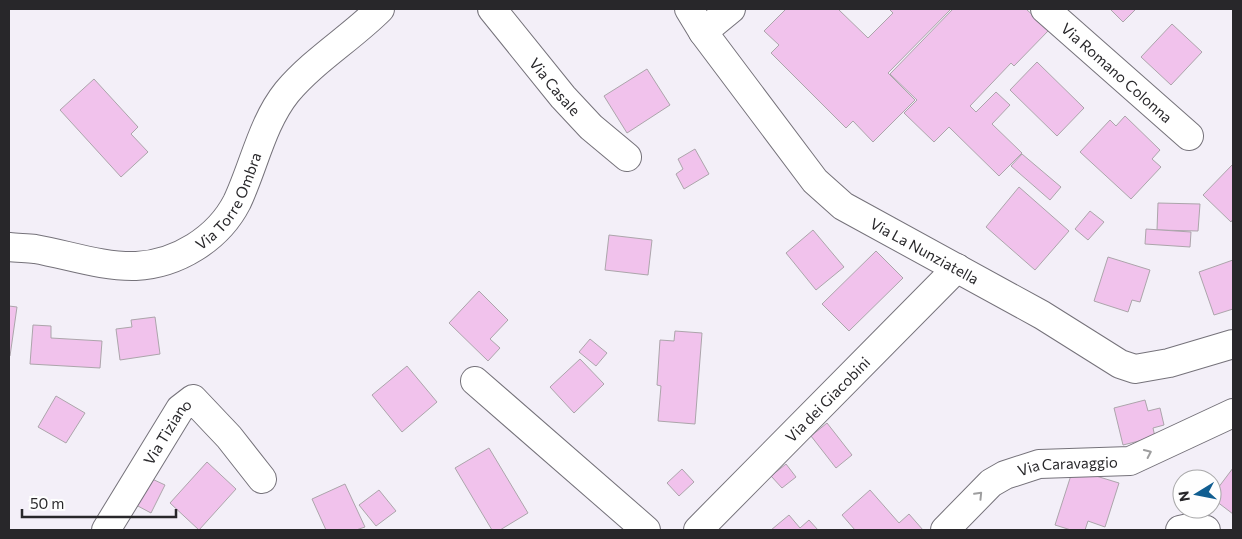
<svg xmlns="http://www.w3.org/2000/svg" width="1242" height="539" font-family="Commissioner,sans-serif">
	<style>
		.building { fill: #f1c2ec; stroke: #aca5ab }
		.lines { fill: none; stroke-linecap: round; stroke-linejoin: round }
		.minor-casing { stroke: #75727a; stroke-width: 30 }
		.minor { stroke: #fff; stroke-width: 28 }
		.oneway { stroke: #9e9e9f }
		.labels { text-anchor: middle; dominant-baseline: central; stroke-width: 5; stroke-linejoin: round; paint-order: stroke }
		.street-label { font-size: 15px; fill: #28272a; stroke: #fefefe }
	</style>
	<rect width="100%" height="100%" fill="#f3eff8"/>
	<g class="building">
		<polygon points="786,9 838,9 868,38 893,13 889,9 951,9 888,73 915,100 873,142 853,121 846,128 771,53 779,45 764,31"/>
		<polygon points="953,9 1026,9 1049,30 1014,66 1011,63 970,106 976,112 996,92 1010,105 992,124 1022,153 999,176 949,127 934,142 904,113 917,100 890,74"/>
		<polygon points="1110,9 1136,9 1123,22"/>
		<polygon points="1172,24 1202,52 1171,85 1141,57"/>
		<polygon points="1037,62 1084,108 1057,136 1010,90"/>
		<polygon points="647,69 670,105 627,133 604,96"/>
		<polygon points="94,79 138,127 131,134 148,152 121,177 60,110"/>
		<polygon points="1125,116 1160,150 1152,159 1161,167 1131,199 1080,152 1110,120 1116,126"/>
		<polygon points="695,149 709,174 684,189 676,174 683,169 678,159"/>
		<polygon points="1022,154 1061,187 1050,200 1011,166"/>
		<polygon points="1233,164 1233,219 1231,222 1203,195"/>
		<polygon points="1019,187 1069,231 1035,270 986,227"/>
		<polygon points="1158,203 1200,204 1198,231 1157,230"/>
		<polygon points="1090,211 1104,222 1088,240 1075,229"/>
		<polygon points="1146,229 1191,232 1190,247 1145,244"/>
		<polygon points="813,230 844,267 816,290 786,253"/>
		<polygon points="609,235 652,240 648,275 605,270"/>
		<polygon points="876,251 903,278 849,331 822,304"/>
		<polygon points="1108,257 1150,270 1140,302 1132,300 1128,312 1094,301"/>
		<polygon points="1233,260 1233,309 1214,315 1199,272"/>
		<polygon points="479,291 508,320 490,339 500,348 488,361 449,323"/>
		<polygon points="9,306 17,307 10,356 9,356"/>
		<polygon points="155,317 160,354 120,360 116,329 132,327 131,320"/>
		<polygon points="33,325 51,326 51,338 102,341 100,368 30,364"/>
		<polygon points="675,331 702,333 695,424 658,421 661,386 657,385 660,340 674,341"/>
		<polygon points="590,339 607,353 596,366 579,352"/>
		<polygon points="580,359 604,384 574,413 550,387"/>
		<polygon points="407,366 437,402 402,432 372,395"/>
		<polygon points="56,396 85,413 66,443 38,427"/>
		<polygon points="1145,400 1148,411 1160,408 1164,425 1153,428 1155,437 1123,445 1114,408"/>
		<polygon points="827,423 852,455 836,468 811,436"/>
		<polygon points="489,448 528,513 500,530 492,530 455,468"/>
		<polygon points="207,462 236,489 199,530 170,503"/>
		<polygon points="786,464 796,477 782,488 771,476"/>
		<polygon points="1233,468 1233,514 1212,498 1212,496"/>
		<polygon points="682,469 694,482 679,496 667,483"/>
		<polygon points="1073,469 1119,483 1105,527 1088,521 1085,530 1071,530 1055,525"/>
		<polygon points="150,478 165,485 151,513 136,505"/>
		<polygon points="345,484 365,527 356,530 326,530 312,499"/>
		<polygon points="379,490 396,511 376,526 359,505"/>
		<polygon points="870,490 899,523 909,514 923,530 855,530 842,515"/>
		<polygon points="789,515 800,528 809,520 818,530 771,530"/>
	</g>
	<g class="lines">
		<defs>
			<g id="minor">
				<path id="s1" d="M 492,9 L 563,97 L 591,127 L 627,157"/>
				<path id="s2" d="M 689,9 L 703,32 L 815,181 L 843,206 L 1042,315 L 1120,364 L 1135,369 L 1169,363 L 1233,344"/>
				<path id="s3" d="M 1045,9 L 1189,136"/>
				<polyline points="703,32 731,9"/>
				<path id="s4" d="M 9,247 C 17,248 27,248 35,249 C 69,255 102,267 136,266 C 177,264 218,239 237,202 C 254,166 262,123 287,92 C 314,60 351,38 380,9"/>
				<polyline points="475,381 646,530"/>
				<path id="s5" d="M 106,530 L 180,409 L 193,399 L 229,437 L 262,479"/>
				<path id="s6" d="M 698,530 L 957,268"/>
				<path id="s7" d="M 945,530 L 991,483 L 1005,475 L 1039,464 L 1130,461 L 1233,413"/>
				<polyline points="1180,530 1189,528 1206,530"/>
			</g>
		</defs>
		<use href="#minor" class="minor-casing"/>
		<use href="#minor" class="minor"/>
	</g>
	<defs><path id="oneway-chevron" d="M-2-3.5L2.5 0L-2 3.5" fill="none" stroke-width="1.6" stroke-linecap="round" stroke-linejoin="round" transform="scale(1.25)"/></defs>
	<g class="oneway">
		<use href="#oneway-chevron" transform="translate(1148 453) rotate(-25)"/>
		<use href="#oneway-chevron" transform="translate(979 495) rotate(-46)"/>
	</g>
	<g class="labels">
		<g class="street-label">
			<text stroke="none"><textPath href="#s3" startOffset="96">Via Romano Colonna</textPath></text>
			<text stroke="none"><textPath href="#s1" startOffset="100">Via Casale</textPath></text>
			<text stroke="none"><textPath href="#s4" startOffset="250">Via Torre Ombra</textPath></text>
			<text stroke="none"><textPath href="#s2" startOffset="344">Via La Nunziatella</textPath></text>
			<text stroke="none"><textPath href="#s6" startOffset="184">Via dei Giacobini</textPath></text>
			<text stroke="none"><textPath href="#s5" startOffset="116">Via Tiziano</textPath></text>
			<text stroke="none"><textPath href="#s7" startOffset="146">Via Caravaggio</textPath></text>
		</g>
	</g>
	<rect width="1242" height="539" fill="none" stroke="#28272a" stroke-width="20"/>
	<g transform="translate(1197 494) rotate(260)"><circle r="24" fill="#fefefe" stroke="#a8a8a9"/>
	<path d="M0-4L9 19L0 12L-9 19Z" fill="#115e91"/>
	<text y="-8" font-size="14" font-weight="bold" text-anchor="middle" fill="#28272a">N</text>
	</g>
	<path d="M22 509v8h154v-8" fill="none" stroke="#28272a" stroke-width="2.5"/>
	<text x="30" y="509" font-size="15" fill="#28272a" stroke="#fefefe" stroke-width="4" paint-order="stroke">50 m</text>
</svg>
